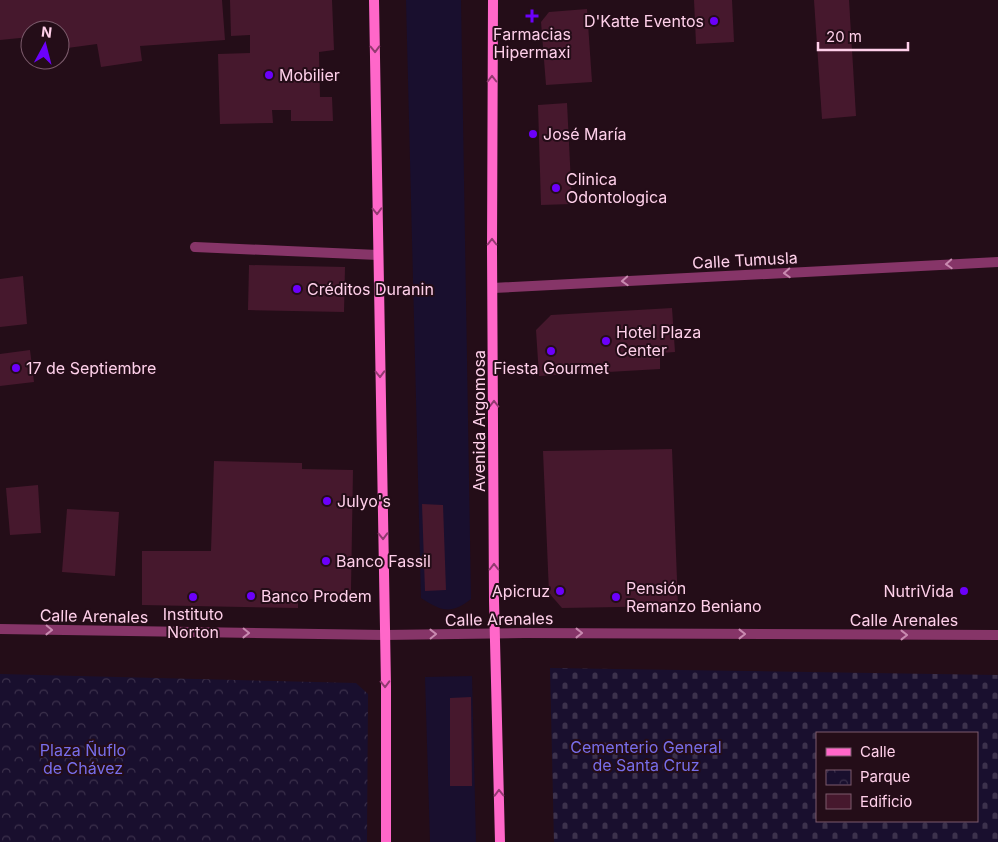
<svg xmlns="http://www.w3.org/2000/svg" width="998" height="842" font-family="Inter,sans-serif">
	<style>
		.grass { fill: #190f2e }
		.cemetery { fill: url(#cemetery-stones); fill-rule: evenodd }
		.park { fill: url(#park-crowns) }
		.building { fill: #46182d }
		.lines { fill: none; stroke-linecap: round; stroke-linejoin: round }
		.service { stroke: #863568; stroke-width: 10 }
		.minor { stroke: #863568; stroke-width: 10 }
		.tertiary { stroke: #863568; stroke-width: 10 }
		.secondary { stroke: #ff67c9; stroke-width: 10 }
		.oneway { stroke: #923a70 }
		.oneway2 { stroke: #c98ab0 }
		.poi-dot { fill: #6c00fb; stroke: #240d18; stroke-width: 2 }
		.labels { text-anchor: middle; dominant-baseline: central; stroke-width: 4; stroke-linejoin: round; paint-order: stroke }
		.poi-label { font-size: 16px; fill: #ffd0ea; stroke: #240d18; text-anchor: start }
		.street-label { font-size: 16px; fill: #ffd0ea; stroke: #240d18 }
		.park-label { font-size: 16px; fill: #786eea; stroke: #240d18 }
	</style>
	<defs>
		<pattern id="cemetery-stones" width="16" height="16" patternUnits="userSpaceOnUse" patternTransform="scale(1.25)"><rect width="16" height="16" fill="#190f2e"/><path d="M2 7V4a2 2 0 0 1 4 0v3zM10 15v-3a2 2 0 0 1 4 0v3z" fill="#3c314c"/></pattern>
		<pattern id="park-crowns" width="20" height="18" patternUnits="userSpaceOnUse" patternTransform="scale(1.25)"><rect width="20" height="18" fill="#190f2e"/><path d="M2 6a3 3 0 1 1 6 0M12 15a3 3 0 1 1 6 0" fill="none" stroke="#3c314c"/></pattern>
	</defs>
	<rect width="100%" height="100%" fill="#240d18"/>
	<g class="grass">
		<path d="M 406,0 L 461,0 L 471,599 C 451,615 441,611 421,598 Z"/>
		<polygon points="472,676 476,842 430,842 425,677"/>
	</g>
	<path class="cemetery" d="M 550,668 L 998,675 L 998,842 L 554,842 ZM 817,733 L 977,733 L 977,821 L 817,821 Z"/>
	<polygon class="park" points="0,674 356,683 368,694 367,842 0,842"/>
	<g class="building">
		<polygon points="0,0 222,0 225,40 140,46 142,61 101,67 97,44 60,49 60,30 30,30 30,37 0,40"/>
		<polygon points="230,0 332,0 334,50 319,52 320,97 332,97 333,121 291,121 291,110 272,110 273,123 220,124 218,54 250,53 250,35 231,36"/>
		<polygon points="694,0 732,0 734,42 696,44"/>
		<polygon points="814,0 849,0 856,116 822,119"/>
		<polygon points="587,9 592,82 546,85 541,22 549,12"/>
		<polygon points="567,103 572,204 541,205 538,105"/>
		<polygon points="249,265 345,267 344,312 248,310"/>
		<polygon points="23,276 27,324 0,327 0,279"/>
		<polygon points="672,308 675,352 660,353 660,369 539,376 536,330 551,315"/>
		<polygon points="30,350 34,382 0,386 0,354"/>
		<polygon points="672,449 678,606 562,608 549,593 543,451"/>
		<polygon points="214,461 302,463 302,469 353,470 351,590 337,601 298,598 298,608 142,605 142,551 211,551"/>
		<polygon points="38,485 41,533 10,535 6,488"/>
		<polygon points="422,504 443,505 446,590 425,591"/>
		<polygon points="67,509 119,512 115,576 62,572"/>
		<polygon points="471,697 472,786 450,786 450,698"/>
	</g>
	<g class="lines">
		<polyline class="service" points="195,247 378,255"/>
		<g class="minor">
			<polyline points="493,288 998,262"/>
			<polyline points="384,635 524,633 998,635"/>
		</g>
		<polyline class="tertiary" points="0,629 384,635"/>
		<g class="secondary">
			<polyline points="374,0 386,686 386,842"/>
			<polyline points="493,0 492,249 494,601 500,842"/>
		</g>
	</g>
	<defs><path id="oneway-chevron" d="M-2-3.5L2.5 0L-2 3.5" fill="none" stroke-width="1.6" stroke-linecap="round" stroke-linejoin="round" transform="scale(1.25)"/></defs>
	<g class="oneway">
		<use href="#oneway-chevron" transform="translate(375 49) rotate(89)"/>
		<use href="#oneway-chevron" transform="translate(492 79) rotate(-90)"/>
		<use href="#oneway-chevron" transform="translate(377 211) rotate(89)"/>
		<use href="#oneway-chevron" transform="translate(492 242) rotate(-90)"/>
		<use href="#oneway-chevron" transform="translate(380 374) rotate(89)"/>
		<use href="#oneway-chevron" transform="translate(494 404) rotate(-90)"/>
		<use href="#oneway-chevron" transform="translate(383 536) rotate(89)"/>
		<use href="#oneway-chevron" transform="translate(494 567) rotate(-90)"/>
		<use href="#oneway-chevron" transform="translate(385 684) rotate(89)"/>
		<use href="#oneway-chevron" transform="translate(499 793) rotate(-91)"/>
	</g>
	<g class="oneway2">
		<use href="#oneway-chevron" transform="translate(949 264) rotate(177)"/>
		<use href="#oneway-chevron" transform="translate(787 273) rotate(177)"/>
		<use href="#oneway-chevron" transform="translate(625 281) rotate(177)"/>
		<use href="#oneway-chevron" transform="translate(49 630) rotate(1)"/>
		<use href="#oneway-chevron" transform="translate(246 633) rotate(1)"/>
		<use href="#oneway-chevron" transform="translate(579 633)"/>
		<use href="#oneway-chevron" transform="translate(433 634) rotate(-1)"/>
		<use href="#oneway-chevron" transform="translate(742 634)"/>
		<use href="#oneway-chevron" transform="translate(904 635)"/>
	</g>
	<g class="poi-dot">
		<path d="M529.5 8.5h5v5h5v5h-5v5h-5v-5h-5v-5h5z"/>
		<circle cx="714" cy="21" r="5"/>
		<circle cx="269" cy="75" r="5"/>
		<circle cx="533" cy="134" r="5"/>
		<circle cx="556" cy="188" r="5"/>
		<circle cx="297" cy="289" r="5"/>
		<circle cx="606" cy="341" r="5"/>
		<circle cx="551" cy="351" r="5"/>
		<circle cx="16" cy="368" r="5"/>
		<circle cx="327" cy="501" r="5"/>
		<circle cx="326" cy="561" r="5"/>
		<circle cx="560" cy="591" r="5"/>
		<circle cx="964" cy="591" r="5"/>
		<circle cx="251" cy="596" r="5"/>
		<circle cx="193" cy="597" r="5"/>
		<circle cx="616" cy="597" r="5"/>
	</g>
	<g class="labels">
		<g class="poi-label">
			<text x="704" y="21" text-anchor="end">D'Katte Eventos</text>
			<text x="532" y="34" text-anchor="middle">Farmacias<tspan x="532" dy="18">Hipermaxi</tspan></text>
			<text x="279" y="75">Mobilier</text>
			<text x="543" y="134">José María</text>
			<text x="566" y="179">Clinica<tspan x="566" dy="18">Odontologica</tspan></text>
			<text x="307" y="289">Créditos Duranin</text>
			<text x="616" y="332">Hotel Plaza<tspan x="616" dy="18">Center</tspan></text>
			<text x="26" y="368">17 de Septiembre</text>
			<text x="551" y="368" text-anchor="middle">Fiesta Gourmet</text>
			<text x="337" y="501">Julyo's</text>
			<text x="336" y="561">Banco Fassil</text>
			<text x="626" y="588">Pensión<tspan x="626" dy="18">Remanzo Beniano</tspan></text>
			<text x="550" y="591" text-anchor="end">Apicruz</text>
			<text x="954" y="591" text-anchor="end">NutriVida</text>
			<text x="261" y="596">Banco Prodem</text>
			<text x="193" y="614" text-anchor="middle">Instituto<tspan x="193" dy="18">Norton</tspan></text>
		</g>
		<g class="street-label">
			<text transform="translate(745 260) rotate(-3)">Calle Tumusla</text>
			<text transform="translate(479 421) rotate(-90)">Avenida Argomosa</text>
			<text transform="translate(94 616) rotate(1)">Calle Arenales</text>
			<text transform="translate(499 619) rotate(-1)">Calle Arenales</text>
			<text x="904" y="620">Calle Arenales</text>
		</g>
		<g class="park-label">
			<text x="646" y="747">Cementerio General<tspan x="646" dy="18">de Santa Cruz</tspan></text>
			<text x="83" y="750">Plaza Ñuflo<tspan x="83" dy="18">de Chávez</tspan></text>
		</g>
	</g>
	<rect x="816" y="732" width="162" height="90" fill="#240d18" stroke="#7c5b6c"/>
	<rect x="826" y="748" width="25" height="8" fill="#ff67c9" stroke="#7c5b6c"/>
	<text x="860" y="757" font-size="15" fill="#ffd0ea">Calle</text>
	<rect x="826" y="770" width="25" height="15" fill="url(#park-crowns)" stroke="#7c5b6c"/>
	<text x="860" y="782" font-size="15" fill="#ffd0ea">Parque</text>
	<rect x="826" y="794" width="25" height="15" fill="#46182d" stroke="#7c5b6c"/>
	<text x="860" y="807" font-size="15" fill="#ffd0ea">Edificio</text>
	<g transform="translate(45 45) rotate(7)"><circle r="24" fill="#240d18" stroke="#7c5b6c"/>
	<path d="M0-4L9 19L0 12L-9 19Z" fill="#6c00fb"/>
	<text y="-8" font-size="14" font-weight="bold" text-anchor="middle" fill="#ffd0ea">N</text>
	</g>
	<path d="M818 42v8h90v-8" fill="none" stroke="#ffd0ea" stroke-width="2.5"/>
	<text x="826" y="42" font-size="15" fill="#ffd0ea" stroke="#240d18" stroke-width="4" paint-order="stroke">20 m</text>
</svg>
